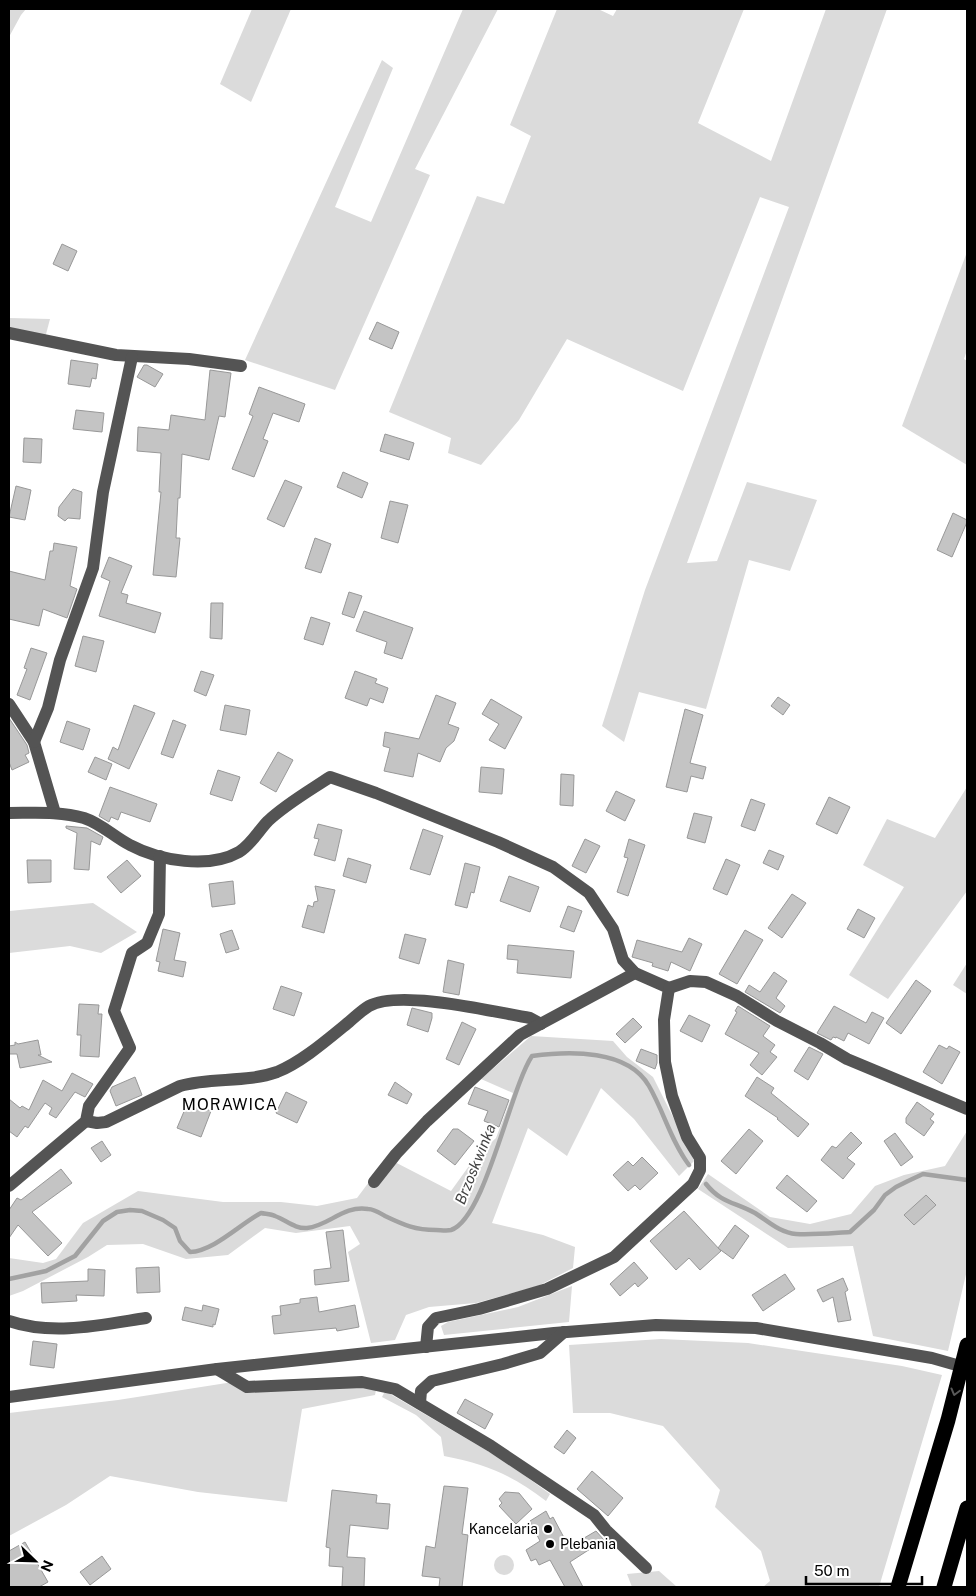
<svg xmlns="http://www.w3.org/2000/svg" width="976" height="1596" font-family="'Public Sans',sans-serif">
	<style>
		.green { fill: #dbdbdb }
		.lines { fill: none; stroke-linecap: round; stroke-linejoin: round }
		.stream { stroke: #a2a2a2; stroke-width: 4.5 }
		.building { fill: #c4c4c4; stroke: #989898 }
		.minor { stroke: #545454; stroke-width: 12 }
		.highway { stroke: #000; stroke-width: 15 }
		.oneway { stroke: #595959 }
		.poi-dot { fill: #000; stroke: #fff; stroke-width: 2 }
		.labels { text-anchor: middle; dominant-baseline: central; stroke-width: 4; stroke-linejoin: round; paint-order: stroke }
		.poi-label { font-size: 14px; fill: #000; stroke: #fff; text-anchor: end }
		.water-label { font-size: 15px; font-style: italic; fill: #434343; stroke: #fff }
		.quarter-label { font-size: 16px; letter-spacing: 1px; fill: #000; stroke: #fff }
	</style>
	<rect width="100%" height="100%" fill="#fff"/>
	<g class="green">
		<polygon points="9,9 26,9 21,15 9,37"/>
		<polygon points="252,9 291,9 251,102 220,84"/>
		<polygon points="463,9 498,9 415,169 430,175 335,390 245,360 382,60 393,68 335,207 371,222"/>
		<polygon points="557,9 598,9 613,16 617,9 744,9 698,123 771,161 826,9 887,9 687,563 717,561 747,482 817,500 790,571 749,560 706,709 639,692 624,742 602,726 645,590 789,207 760,197 683,391 567,339 519,420 481,465 448,453 451,438 389,412 477,196 504,204 531,136 510,125"/>
		<polygon points="967,252 967,350 964,359 967,361 967,465 902,426"/>
		<polygon points="9,318 50,319 45,338 9,330"/>
		<polygon points="967,787 967,891 888,999 849,975 904,887 863,865 887,819 935,838"/>
		<polygon points="93,903 137,932 101,953 70,946 9,953 9,911"/>
		<polygon points="967,963 967,994 953,985"/>
		<polygon points="531,1036 613,1041 627,1057 653,1077 689,1149 694,1161 679,1176 634,1119 601,1088 567,1156 528,1128 492,1223 543,1235 575,1247 573,1268 538,1286 476,1303 429,1307 406,1315 395,1340 371,1343 348,1252 360,1244 350,1226 296,1233 265,1228 228,1255 186,1259 143,1244 107,1245 88,1257 23,1291 9,1296 9,1258 43,1263 56,1259 83,1223 138,1191 223,1202 281,1202 317,1206 357,1198 387,1158 451,1191 474,1159 496,1138 513,1093 481,1079"/>
		<polygon points="967,1131 967,1270 948,1351 873,1336 853,1246 788,1248 698,1189 708,1174 770,1217 810,1224 851,1214 875,1186 904,1175 945,1166"/>
		<polygon points="572,1286 569,1322 444,1335 441,1326 448,1322 518,1307"/>
		<polygon points="661,1339 748,1343 902,1366 942,1375 879,1587 763,1587 770,1581 761,1551 715,1507 720,1490 663,1426 610,1413 573,1413 569,1345"/>
		<polygon points="233,1382 357,1386 376,1390 375,1395 302,1409 287,1502 198,1492 110,1476 66,1505 9,1536 9,1413 118,1400"/>
		<path d="M 385,1391 L 503,1460 L 550,1494 L 546,1501 C 512,1475 486,1464 444,1456 L 441,1437 L 416,1415 L 382,1397 Z"/>
		<circle cx="504" cy="1565" r="10"/>
		<polygon points="659,1571 677,1587 632,1587 627,1574"/>
	</g>
	<g class="lines">
		<g class="stream">
			<path d="M 706,1184 C 721,1203 735,1202 755,1213 C 768,1221 780,1233 796,1234 C 813,1235 833,1233 850,1232 L 874,1210 L 885,1195 L 896,1187 L 908,1181 L 923,1174 L 967,1180"/>
			<path d="M 9,1279 L 46,1271 L 75,1256 L 103,1221 L 117,1212 L 130,1210 L 142,1211 L 163,1220 L 175,1228 L 180,1241 L 190,1252 C 214,1251 240,1224 261,1213 C 265,1214 271,1214 275,1216 C 286,1220 295,1229 307,1228 C 329,1226 343,1205 368,1209 C 374,1209 380,1213 385,1216 C 404,1225 415,1230 436,1230 C 440,1230 447,1231 451,1230 C 485,1219 510,1089 532,1056 C 569,1051 628,1049 649,1086 C 664,1112 671,1141 689,1165"/>
		</g>
	</g>
	<g class="building">
		<polygon points="62,244 77,251 68,271 53,264"/>
		<polygon points="377,322 399,332 392,349 369,339"/>
		<polygon points="71,360 98,364 96,379 92,378 90,387 68,384"/>
		<polygon points="144,365 147,365 163,374 155,387 137,377"/>
		<polygon points="210,370 231,373 225,417 219,416 209,460 182,454 180,498 178,498 176,538 180,538 176,577 153,575 161,492 159,492 161,453 137,451 138,427 169,430 171,415 205,420"/>
		<polygon points="259,387 305,404 299,422 273,413 263,439 268,441 254,477 232,469 253,416 249,414"/>
		<polygon points="76,410 104,413 102,432 73,429"/>
		<polygon points="385,434 414,443 409,460 380,451"/>
		<polygon points="24,438 42,439 41,463 23,462"/>
		<polygon points="343,472 368,483 362,498 337,487"/>
		<polygon points="285,480 302,487 284,527 267,519"/>
		<polygon points="16,486 31,490 25,520 9,517"/>
		<polygon points="73,489 82,492 80,519 68,518 65,521 58,516 59,507"/>
		<polygon points="390,501 408,505 398,543 381,538"/>
		<polygon points="953,513 967,520 967,522 952,557 937,550"/>
		<polygon points="315,538 331,544 321,573 305,568"/>
		<polygon points="54,543 77,547 70,586 77,589 67,618 43,609 39,626 9,619 9,571 45,580 50,551 53,551"/>
		<polygon points="109,557 132,566 121,593 128,595 126,603 161,613 155,633 99,616 110,581 101,577"/>
		<polygon points="349,592 362,596 354,618 342,614"/>
		<polygon points="211,603 223,603 222,639 210,638"/>
		<polygon points="364,611 413,628 402,659 384,653 387,642 356,631"/>
		<polygon points="311,617 330,623 323,645 304,639"/>
		<polygon points="83,636 104,641 96,672 75,666"/>
		<polygon points="31,648 47,653 30,700 17,695 27,669 24,668"/>
		<polygon points="201,671 214,675 206,696 194,691"/>
		<polygon points="355,671 377,679 375,683 388,688 383,703 370,698 367,706 345,698"/>
		<polygon points="436,695 456,703 448,724 459,728 454,741 446,748 440,762 418,753 413,777 384,771 390,748 383,746 385,732 419,739"/>
		<polygon points="778,697 790,705 783,715 771,706"/>
		<polygon points="491,699 522,717 505,749 489,740 499,724 482,714"/>
		<polygon points="134,705 155,713 129,769 108,759 113,747 118,750"/>
		<polygon points="225,705 250,710 246,735 220,730"/>
		<polygon points="685,709 703,715 690,763 706,767 703,779 691,776 687,792 666,787"/>
		<polygon points="9,718 27,745 29,753 25,755 29,762 12,770 9,762"/>
		<polygon points="173,720 186,725 173,758 161,754"/>
		<polygon points="67,721 90,729 83,750 60,742"/>
		<polygon points="278,752 293,760 276,792 260,783"/>
		<polygon points="95,757 112,764 106,780 88,772"/>
		<polygon points="481,767 504,769 502,794 479,792"/>
		<polygon points="218,770 240,777 232,801 210,794"/>
		<polygon points="561,774 574,775 573,806 560,805"/>
		<polygon points="110,787 157,804 150,822 121,812 118,820 111,817 109,822 99,816"/>
		<polygon points="616,791 635,800 625,821 606,811"/>
		<polygon points="829,797 850,807 837,834 816,824"/>
		<polygon points="751,799 765,804 755,831 741,826"/>
		<polygon points="694,813 712,817 705,843 687,838"/>
		<polygon points="318,824 342,830 335,861 314,855 319,839 314,838"/>
		<polygon points="66,826 87,828 103,837 100,845 91,841 89,870 74,869 77,833 66,828"/>
		<polygon points="423,829 443,836 430,875 410,869"/>
		<polygon points="585,839 600,846 586,873 572,866"/>
		<polygon points="629,839 645,845 628,896 617,892 628,858 624,857"/>
		<polygon points="769,850 784,856 778,870 763,863"/>
		<polygon points="348,858 371,865 366,883 343,876"/>
		<polygon points="726,859 740,865 727,895 713,889"/>
		<polygon points="27,860 51,860 51,882 28,883"/>
		<polygon points="127,860 141,876 121,893 107,877"/>
		<polygon points="465,863 480,867 474,893 471,892 467,908 455,905"/>
		<polygon points="509,876 539,887 530,912 500,901"/>
		<polygon points="233,881 235,904 212,907 209,884"/>
		<polygon points="315,886 335,890 324,933 302,927 308,905 313,907 314,902 318,901"/>
		<polygon points="792,894 806,903 782,938 768,928"/>
		<polygon points="568,906 582,911 574,932 560,927"/>
		<polygon points="858,909 875,918 864,938 847,929"/>
		<polygon points="163,929 180,933 174,960 186,962 183,977 158,971 160,962 156,961"/>
		<polygon points="232,930 239,949 226,953 220,934"/>
		<polygon points="745,930 763,940 737,984 719,974"/>
		<polygon points="405,934 426,939 419,964 399,958"/>
		<polygon points="689,938 702,944 690,971 671,962 668,971 652,966 653,963 632,957 637,940 682,952"/>
		<polygon points="508,945 574,951 571,978 517,973 518,960 507,959"/>
		<polygon points="448,960 464,964 459,995 443,992"/>
		<polygon points="774,972 787,981 776,998 785,1006 780,1013 745,992 749,985 760,992"/>
		<polygon points="916,980 931,991 901,1034 886,1023"/>
		<polygon points="281,986 302,993 294,1016 273,1009"/>
		<polygon points="79,1004 99,1005 98,1014 102,1014 99,1057 80,1056 81,1035 77,1035"/>
		<polygon points="738,1006 770,1026 763,1036 775,1045 770,1052 777,1057 762,1075 750,1065 759,1053 725,1034 737,1012 735,1011"/>
		<polygon points="834,1006 866,1023 872,1012 884,1018 869,1044 848,1033 844,1041 836,1037 836,1038 833,1037 831,1040 817,1033"/>
		<polygon points="412,1008 432,1013 432,1018 428,1032 407,1025"/>
		<polygon points="689,1015 710,1025 702,1042 680,1031"/>
		<polygon points="633,1018 642,1027 625,1043 616,1034"/>
		<polygon points="462,1022 476,1029 459,1065 446,1059"/>
		<polygon points="38,1040 41,1055 38,1055 52,1062 20,1068 17,1054 9,1054 9,1046 15,1045 15,1042 18,1044"/>
		<polygon points="939,1045 947,1049 949,1046 960,1052 942,1084 923,1072"/>
		<polygon points="809,1047 823,1054 808,1080 794,1071"/>
		<polygon points="641,1049 657,1055 657,1063 655,1069 636,1061"/>
		<polygon points="72,1073 93,1084 85,1097 75,1092 56,1118 49,1114 52,1108 45,1103 28,1128 25,1126 17,1137 9,1131 9,1099 20,1108 22,1106 29,1110 43,1080 62,1091"/>
		<polygon points="135,1077 142,1095 116,1106 110,1091 112,1087"/>
		<polygon points="757,1077 774,1088 771,1093 809,1124 798,1137 777,1119 778,1118 745,1096"/>
		<polygon points="395,1082 412,1094 407,1104 388,1095"/>
		<polygon points="475,1087 509,1100 499,1127 484,1121 488,1111 468,1104"/>
		<polygon points="286,1092 307,1102 297,1123 276,1113"/>
		<polygon points="188,1102 211,1111 201,1137 177,1128"/>
		<polygon points="917,1102 934,1114 930,1119 934,1122 924,1136 906,1123 906,1118"/>
		<polygon points="453,1129 458,1129 474,1141 455,1165 437,1151"/>
		<polygon points="749,1129 763,1141 736,1174 721,1161"/>
		<polygon points="851,1132 862,1143 847,1158 855,1164 843,1179 821,1160 832,1146 836,1148"/>
		<polygon points="895,1133 913,1157 901,1166 884,1141"/>
		<polygon points="102,1141 111,1155 101,1162 91,1148"/>
		<polygon points="642,1157 658,1173 640,1190 635,1185 628,1191 613,1175 628,1161 633,1166"/>
		<polygon points="61,1169 72,1183 32,1212 62,1243 48,1256 18,1225 9,1238 9,1210 17,1198 21,1200"/>
		<polygon points="787,1175 817,1201 807,1212 776,1188"/>
		<polygon points="926,1195 936,1205 914,1225 904,1215"/>
		<polygon points="684,1211 721,1251 700,1270 689,1258 676,1270 650,1241"/>
		<polygon points="735,1225 749,1236 733,1259 718,1248"/>
		<polygon points="343,1230 349,1281 315,1285 314,1270 331,1268 326,1232"/>
		<polygon points="634,1262 648,1278 638,1287 635,1283 620,1296 610,1284"/>
		<polygon points="159,1267 160,1292 137,1293 136,1268"/>
		<polygon points="88,1269 105,1270 104,1296 76,1295 77,1301 42,1303 41,1283 88,1281"/>
		<polygon points="785,1274 795,1289 763,1311 752,1295"/>
		<polygon points="843,1278 848,1290 845,1292 851,1320 838,1322 833,1297 823,1302 817,1290"/>
		<polygon points="317,1297 319,1312 355,1305 359,1327 337,1331 336,1328 274,1334 272,1316 281,1315 280,1306 300,1303 300,1299"/>
		<polygon points="203,1305 219,1309 215,1325 213,1324 213,1327 182,1320 185,1307 202,1311"/>
		<polygon points="33,1341 57,1344 54,1368 30,1365"/>
		<polygon points="465,1399 493,1414 485,1429 457,1413"/>
		<polygon points="567,1430 576,1438 564,1454 554,1447"/>
		<polygon points="592,1471 623,1498 608,1516 577,1489"/>
		<polygon points="444,1486 468,1488 462,1534 468,1535 462,1587 439,1587 440,1578 422,1576 426,1546 435,1548"/>
		<polygon points="332,1490 377,1495 376,1503 390,1504 388,1529 350,1525 347,1557 365,1558 364,1587 342,1587 343,1567 329,1566 330,1548 326,1547"/>
		<polygon points="505,1492 519,1493 532,1509 516,1524 499,1506 502,1503 499,1499"/>
		<polygon points="546,1511 550,1519 553,1517 569,1547 596,1531 604,1540 570,1562 583,1587 565,1587 550,1560 539,1565 536,1559 531,1561 526,1550 540,1541 530,1521"/>
		<polygon points="25,1542 48,1582 39,1587 9,1587 9,1551"/>
		<polygon points="102,1556 111,1569 90,1585 80,1572"/>
	</g>
	<g class="lines">
		<g class="minor">
			<polyline points="9,333 116,355 189,359 241,366"/>
			<polyline points="9,704 34,742 55,813"/>
			<polyline points="34,742 48,708 60,660 93,568 103,492 132,357"/>
			<path d="M 9,813 C 34,813 60,811 84,818 C 102,824 114,837 130,845 C 160,861 209,869 239,852 C 251,845 259,830 268,821 C 286,804 309,791 330,777 L 376,793 L 498,842 L 553,867 L 589,893 L 613,929 L 623,960 L 635,973 L 669,988 L 664,1020 L 665,1062 L 672,1096 L 687,1137 L 700,1158 L 700,1170 L 693,1184 L 614,1257 L 547,1289 L 479,1309 L 436,1318 L 428,1327 L 426,1347"/>
			<polyline points="669,988 690,981 706,982 737,996 777,1021 820,1043 847,1059 967,1109"/>
			<path d="M 86,1121 L 97,1123 L 106,1122 L 180,1086 C 211,1077 246,1083 277,1072 C 302,1062 328,1039 349,1022 C 355,1017 362,1010 369,1006 C 400,989 494,1012 530,1018 L 541,1024"/>
			<polyline points="374,1182 396,1154 427,1121 520,1035 635,973"/>
			<polyline points="9,1186 86,1121 89,1106 130,1048 114,1011 132,953 147,943 159,914 160,856"/>
			<path d="M 9,1321 C 53,1336 101,1325 146,1318"/>
			<polyline points="217,1369 247,1387 362,1382 395,1389 491,1446 594,1515 606,1530 646,1568"/>
			<polyline points="9,1397 217,1369 554,1333 656,1325 756,1328 932,1358 967,1368"/>
			<polyline points="420,1403 421,1391 432,1381 503,1364 540,1353 564,1332"/>
		</g>
		<g class="highway">
			<polyline points="898,1587 948,1420 967,1345"/>
			<polyline points="944,1587 967,1508"/>
		</g>
	</g>
	<defs><path id="oneway-chevron" d="M-2-3.5L2.5 0L-2 3.5" fill="none" stroke-width="1.6" stroke-linecap="round" stroke-linejoin="round" transform="scale(1.25)"/></defs>
	<use class="oneway" href="#oneway-chevron" transform="translate(955 1392) rotate(105)"/>
	<g class="poi-dot">
		<circle cx="548" cy="1529" r="5"/>
		<circle cx="550" cy="1544" r="5"/>
	</g>
	<g class="labels">
		<g class="poi-label">
			<text x="538" y="1529">Kancelaria</text>
			<text x="560" y="1544" text-anchor="start">Plebania</text>
		</g>
		<g class="water-label">
			<text transform="translate(475 1164) rotate(-68)">Brzoskwinka</text>
		</g>
		<g class="quarter-label">
			<text x="230" y="1104">MORAWICA</text>
		</g>
	</g>
	<rect width="976" height="1596" fill="none" stroke="#000000" stroke-width="20"/>
	<g transform="translate(35 1561) rotate(113)" stroke="#ffffff" stroke-width="4" paint-order="stroke">
	<path d="M0-4L9 19L0 12L-9 19Z" fill="#000000"/>
	<text y="-8" font-size="14" font-weight="bold" text-anchor="middle" fill="#000000">N</text>
	</g>
	<path d="M806 1576v8h116v-8" fill="none" stroke="#000000" stroke-width="2.5"/>
	<text x="814" y="1576" font-size="15" fill="#000000" stroke="#ffffff" stroke-width="4" paint-order="stroke">50 m</text>
</svg>
